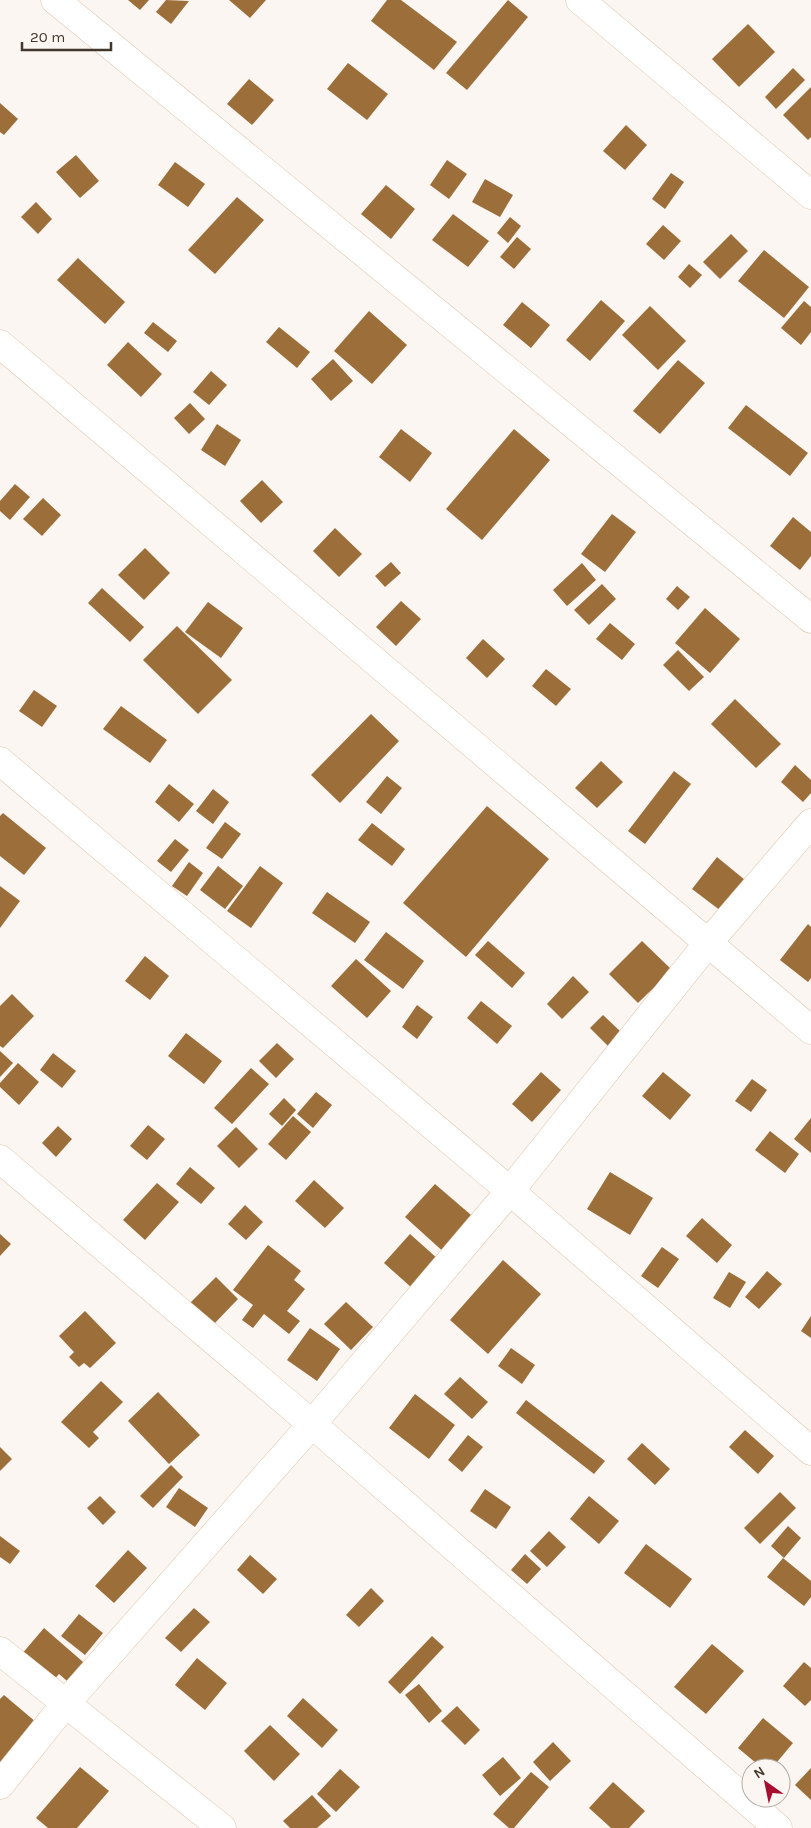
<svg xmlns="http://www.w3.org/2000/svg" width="811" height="1828" font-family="Karla,sans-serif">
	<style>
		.building { fill: #9c6e3a }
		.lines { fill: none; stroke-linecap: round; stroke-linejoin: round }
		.street-casing { stroke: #dcc3aa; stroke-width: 29 }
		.secondary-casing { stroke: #dcc3aa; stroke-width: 29 }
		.street { stroke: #fff; stroke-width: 28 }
		.secondary { stroke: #fff; stroke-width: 28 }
	</style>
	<rect width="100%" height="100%" fill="#fbf6f1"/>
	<g class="building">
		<polygon points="128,0 149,0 140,10"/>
		<polygon points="166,0 189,1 171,24 156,12"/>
		<polygon points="229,0 266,0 250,18"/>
		<polygon points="387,0 401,0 457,42 434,70 371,21"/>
		<polygon points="508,0 528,17 467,90 446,73"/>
		<polygon points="748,24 775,52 739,87 712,59"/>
		<polygon points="348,63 388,94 367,120 327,89"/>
		<polygon points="793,68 805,80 776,109 765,97"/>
		<polygon points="249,79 274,100 252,125 227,104"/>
		<polygon points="811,87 811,137 808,140 783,115"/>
		<polygon points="0,103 18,119 4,135 0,132"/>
		<polygon points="626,125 647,145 625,170 603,151"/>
		<polygon points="76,155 99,181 80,198 56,172"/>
		<polygon points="447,160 467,174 449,199 430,185"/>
		<polygon points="175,162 205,184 188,207 158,185"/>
		<polygon points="671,173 684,182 665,209 652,199"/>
		<polygon points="485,179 513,195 500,217 472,202"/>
		<polygon points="386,185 415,209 391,239 361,214"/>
		<polygon points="237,197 264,220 215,274 188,250"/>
		<polygon points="36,202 52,219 38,234 21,217"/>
		<polygon points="453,214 489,241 468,267 432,240"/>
		<polygon points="510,217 521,226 508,243 497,233"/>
		<polygon points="663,225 681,241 664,260 646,244"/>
		<polygon points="731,234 748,251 720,279 703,262"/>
		<polygon points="517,237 531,249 514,269 500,257"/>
		<polygon points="764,250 809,287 784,318 738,281"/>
		<polygon points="78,258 125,302 105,324 57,280"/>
		<polygon points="689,264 702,275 690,288 678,277"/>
		<polygon points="601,300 625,321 590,361 566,340"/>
		<polygon points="804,301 811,307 811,332 801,345 781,328"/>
		<polygon points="522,302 550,325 531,348 503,325"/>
		<polygon points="650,306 686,341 658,370 622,335"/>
		<polygon points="369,311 407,345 372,384 334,351"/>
		<polygon points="153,322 177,341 168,352 144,333"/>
		<polygon points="279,327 310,352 297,368 266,342"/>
		<polygon points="128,342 162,374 141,397 107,365"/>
		<polygon points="333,359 353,381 331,401 311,379"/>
		<polygon points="678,360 705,383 660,434 633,411"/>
		<polygon points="211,371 227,385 209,405 193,392"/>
		<polygon points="190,403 205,419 189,434 174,418"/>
		<polygon points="746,405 808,453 790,476 728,428"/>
		<polygon points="217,424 241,440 225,466 201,450"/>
		<polygon points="401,429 432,453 410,482 379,457"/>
		<polygon points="514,429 550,460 482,540 446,509"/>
		<polygon points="262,480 283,502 261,523 240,501"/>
		<polygon points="15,484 30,497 10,520 0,511 0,501"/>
		<polygon points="43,498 61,515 42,536 23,519"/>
		<polygon points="612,514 636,532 605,572 581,554"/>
		<polygon points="793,517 811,532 811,556 800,570 770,546"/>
		<polygon points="335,528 362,554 339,577 313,551"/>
		<polygon points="145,548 170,573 144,600 118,575"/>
		<polygon points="391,562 401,573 385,587 375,576"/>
		<polygon points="582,563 596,580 567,606 553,590"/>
		<polygon points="602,584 616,599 589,625 574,610"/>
		<polygon points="677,586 690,597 678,610 666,599"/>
		<polygon points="102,588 144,627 130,642 88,603"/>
		<polygon points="401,601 421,619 396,646 376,627"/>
		<polygon points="208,602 243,628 221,658 185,632"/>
		<polygon points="705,608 740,639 710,673 675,643"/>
		<polygon points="610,623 635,644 622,660 596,639"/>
		<polygon points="177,626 232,680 198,714 143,660"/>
		<polygon points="483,639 505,659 487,678 466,658"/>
		<polygon points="678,650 704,677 689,691 663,665"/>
		<polygon points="546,669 571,689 556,706 532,686"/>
		<polygon points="34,690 57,706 42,727 19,711"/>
		<polygon points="735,699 781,744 756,768 711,724"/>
		<polygon points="121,706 167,740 150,763 103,729"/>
		<polygon points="371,714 399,741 340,803 311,775"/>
		<polygon points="601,761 623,782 597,808 575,788"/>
		<polygon points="795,765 811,780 811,793 803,802 781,782"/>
		<polygon points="674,771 691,784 645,844 628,831"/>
		<polygon points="387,776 402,788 381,814 366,802"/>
		<polygon points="169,784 194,804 179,822 155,802"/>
		<polygon points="213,789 229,802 213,824 196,811"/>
		<polygon points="487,806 549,859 466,957 403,903"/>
		<polygon points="3,813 46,848 24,875 0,856 0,816"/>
		<polygon points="225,822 241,834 222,859 206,848"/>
		<polygon points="372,823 405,849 392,866 358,840"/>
		<polygon points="175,839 189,850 171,872 157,861"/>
		<polygon points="717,857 745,880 721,911 692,889"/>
		<polygon points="189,862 203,873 187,896 172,886"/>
		<polygon points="218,866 243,886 225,909 200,890"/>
		<polygon points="260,866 283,883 251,928 227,911"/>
		<polygon points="0,886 20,901 0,928"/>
		<polygon points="327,892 370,922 355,943 312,913"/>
		<polygon points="808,924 811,927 811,978 808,982 780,960"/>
		<polygon points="386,932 424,961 403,989 364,960"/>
		<polygon points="488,941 525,973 512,988 475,955"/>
		<polygon points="642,941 672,970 638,1003 609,974"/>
		<polygon points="145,956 169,976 150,1000 125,981"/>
		<polygon points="356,959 391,991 367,1018 331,986"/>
		<polygon points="573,976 589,992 562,1019 547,1004"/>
		<polygon points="12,994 34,1016 3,1048 0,1046 0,1006"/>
		<polygon points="481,1001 512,1026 497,1044 467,1018"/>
		<polygon points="417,1005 433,1017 417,1039 402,1027"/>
		<polygon points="603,1015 621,1032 608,1046 590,1028"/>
		<polygon points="186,1033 222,1061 204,1084 168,1056"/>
		<polygon points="277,1043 294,1059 276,1078 259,1061"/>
		<polygon points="0,1051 13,1063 0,1077"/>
		<polygon points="53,1053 76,1071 62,1088 40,1070"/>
		<polygon points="18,1063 39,1082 19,1105 0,1087 0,1083"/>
		<polygon points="251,1068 269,1084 232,1124 214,1108"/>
		<polygon points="541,1072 561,1090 532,1122 512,1104"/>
		<polygon points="663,1072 691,1095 670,1120 642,1096"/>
		<polygon points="752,1079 767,1090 751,1112 735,1101"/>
		<polygon points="316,1092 332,1105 313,1128 297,1114"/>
		<polygon points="284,1098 296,1110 282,1126 269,1114"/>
		<polygon points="293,1116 311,1132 286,1160 268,1144"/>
		<polygon points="811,1118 811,1153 794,1139"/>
		<polygon points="148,1125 165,1139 147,1160 130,1146"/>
		<polygon points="58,1126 72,1139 56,1157 42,1143"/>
		<polygon points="236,1127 258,1149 239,1168 217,1146"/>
		<polygon points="770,1131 799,1154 785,1173 755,1150"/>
		<polygon points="190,1167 215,1188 201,1204 176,1184"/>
		<polygon points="610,1172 653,1198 630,1235 587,1209"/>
		<polygon points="314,1180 344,1208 325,1228 295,1201"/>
		<polygon points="157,1183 179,1202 145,1240 123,1220"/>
		<polygon points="435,1184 478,1221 447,1255 405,1217"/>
		<polygon points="245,1205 263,1222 246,1240 228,1224"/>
		<polygon points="702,1218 732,1245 717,1263 686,1236"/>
		<polygon points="0,1234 11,1244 0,1256"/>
		<polygon points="410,1234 438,1259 412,1288 384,1263"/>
		<polygon points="268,1245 301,1271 294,1280 305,1289 287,1311 300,1321 289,1334 264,1314 253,1328 242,1320 253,1305 233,1290"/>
		<polygon points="662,1247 679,1259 658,1288 641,1276"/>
		<polygon points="503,1260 541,1294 488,1354 450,1320"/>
		<polygon points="767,1271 782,1284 759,1309 745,1297"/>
		<polygon points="729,1272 746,1282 730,1308 713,1298"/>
		<polygon points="216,1277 238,1299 213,1325 190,1303"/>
		<polygon points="346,1302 373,1327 351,1350 324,1324"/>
		<polygon points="85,1311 116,1343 90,1368 84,1363 79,1367 69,1357 74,1352 59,1336"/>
		<polygon points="811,1316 811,1338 801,1331"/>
		<polygon points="310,1328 340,1349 317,1381 287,1360"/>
		<polygon points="511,1348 535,1365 522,1384 498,1366"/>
		<polygon points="460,1377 488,1402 472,1419 444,1394"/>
		<polygon points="101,1381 123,1402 93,1432 99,1438 89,1448 61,1422"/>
		<polygon points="158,1392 200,1435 169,1464 128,1421"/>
		<polygon points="415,1394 455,1425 429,1459 389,1428"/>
		<polygon points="526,1400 605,1461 594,1474 516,1413"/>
		<polygon points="745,1430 774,1456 758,1474 729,1447"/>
		<polygon points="468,1435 483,1447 462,1472 448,1460"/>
		<polygon points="642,1443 670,1469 655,1485 627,1459"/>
		<polygon points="0,1447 12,1459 0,1471"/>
		<polygon points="171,1465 183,1477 153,1508 140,1496"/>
		<polygon points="179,1488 208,1508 195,1527 166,1507"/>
		<polygon points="485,1489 511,1507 496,1529 470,1511"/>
		<polygon points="780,1492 796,1508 760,1544 744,1528"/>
		<polygon points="100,1496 116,1512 103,1525 87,1508"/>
		<polygon points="589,1496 619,1521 599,1544 570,1519"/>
		<polygon points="788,1526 801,1538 784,1558 771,1546"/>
		<polygon points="549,1531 566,1547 547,1567 530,1551"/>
		<polygon points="0,1536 20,1551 10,1564 0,1557"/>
		<polygon points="646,1544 692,1579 670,1608 624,1573"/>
		<polygon points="128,1550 147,1568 114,1603 95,1586"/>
		<polygon points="525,1554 541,1569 527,1584 511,1570"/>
		<polygon points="250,1555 277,1579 263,1594 237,1570"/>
		<polygon points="783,1558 811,1581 811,1597 804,1606 767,1577"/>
		<polygon points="371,1588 384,1601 359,1627 346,1615"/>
		<polygon points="194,1608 210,1622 181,1652 165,1638"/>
		<polygon points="79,1614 103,1633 85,1655 61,1636"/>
		<polygon points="44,1628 90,1668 74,1687 59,1674 52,1682 21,1655"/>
		<polygon points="432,1636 444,1647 400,1694 388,1682"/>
		<polygon points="712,1644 744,1671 706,1714 674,1687"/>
		<polygon points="197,1658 227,1683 205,1710 175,1685"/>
		<polygon points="804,1662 811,1668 811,1700 805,1706 783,1686"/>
		<polygon points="419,1684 442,1711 429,1723 405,1695"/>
		<polygon points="4,1695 43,1728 0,1779 0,1699"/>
		<polygon points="303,1698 338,1730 322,1748 287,1716"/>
		<polygon points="457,1706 480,1730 465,1745 441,1721"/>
		<polygon points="763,1718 793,1743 772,1768 762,1768 738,1748"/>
		<polygon points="270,1725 300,1754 274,1781 244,1751"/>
		<polygon points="553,1742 571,1761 550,1781 533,1762"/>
		<polygon points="503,1757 521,1778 500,1796 482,1775"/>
		<polygon points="80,1767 109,1791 77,1828 48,1828 36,1818"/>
		<polygon points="811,1768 811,1800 795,1785"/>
		<polygon points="340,1769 360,1787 336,1812 317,1794"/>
		<polygon points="531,1772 549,1787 514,1828 509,1828 493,1814"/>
		<polygon points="613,1782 645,1811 629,1828 611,1828 589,1808"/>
		<polygon points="312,1795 331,1816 317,1828 290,1828 283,1821"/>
	</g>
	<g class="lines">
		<defs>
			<g id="street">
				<polyline points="55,0 811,619"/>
				<polyline points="580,0 811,195"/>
				<polyline points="0,344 811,1030"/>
				<polyline points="0,761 510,1191 811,1451"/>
				<polyline points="0,1159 312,1424 778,1828"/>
				<polyline points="0,1651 222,1828"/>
			</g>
			<polyline id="secondary" points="0,1785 66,1703 312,1424 510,1191 708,943 811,823"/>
		</defs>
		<use href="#street" class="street-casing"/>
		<use href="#secondary" class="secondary-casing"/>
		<use href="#street" class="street"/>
		<use href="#secondary" class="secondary"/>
	</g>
	<g transform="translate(766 1783) rotate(327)"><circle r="24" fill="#fbf6f1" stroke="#b1aaa3"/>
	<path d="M0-4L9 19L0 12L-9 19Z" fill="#a60d2e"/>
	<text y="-8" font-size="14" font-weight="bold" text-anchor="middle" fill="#42372d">N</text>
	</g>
	<path d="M22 42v8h89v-8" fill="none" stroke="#42372d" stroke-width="2.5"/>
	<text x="30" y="42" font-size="15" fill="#42372d" stroke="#fbf6f1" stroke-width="4" paint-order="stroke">20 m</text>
</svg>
